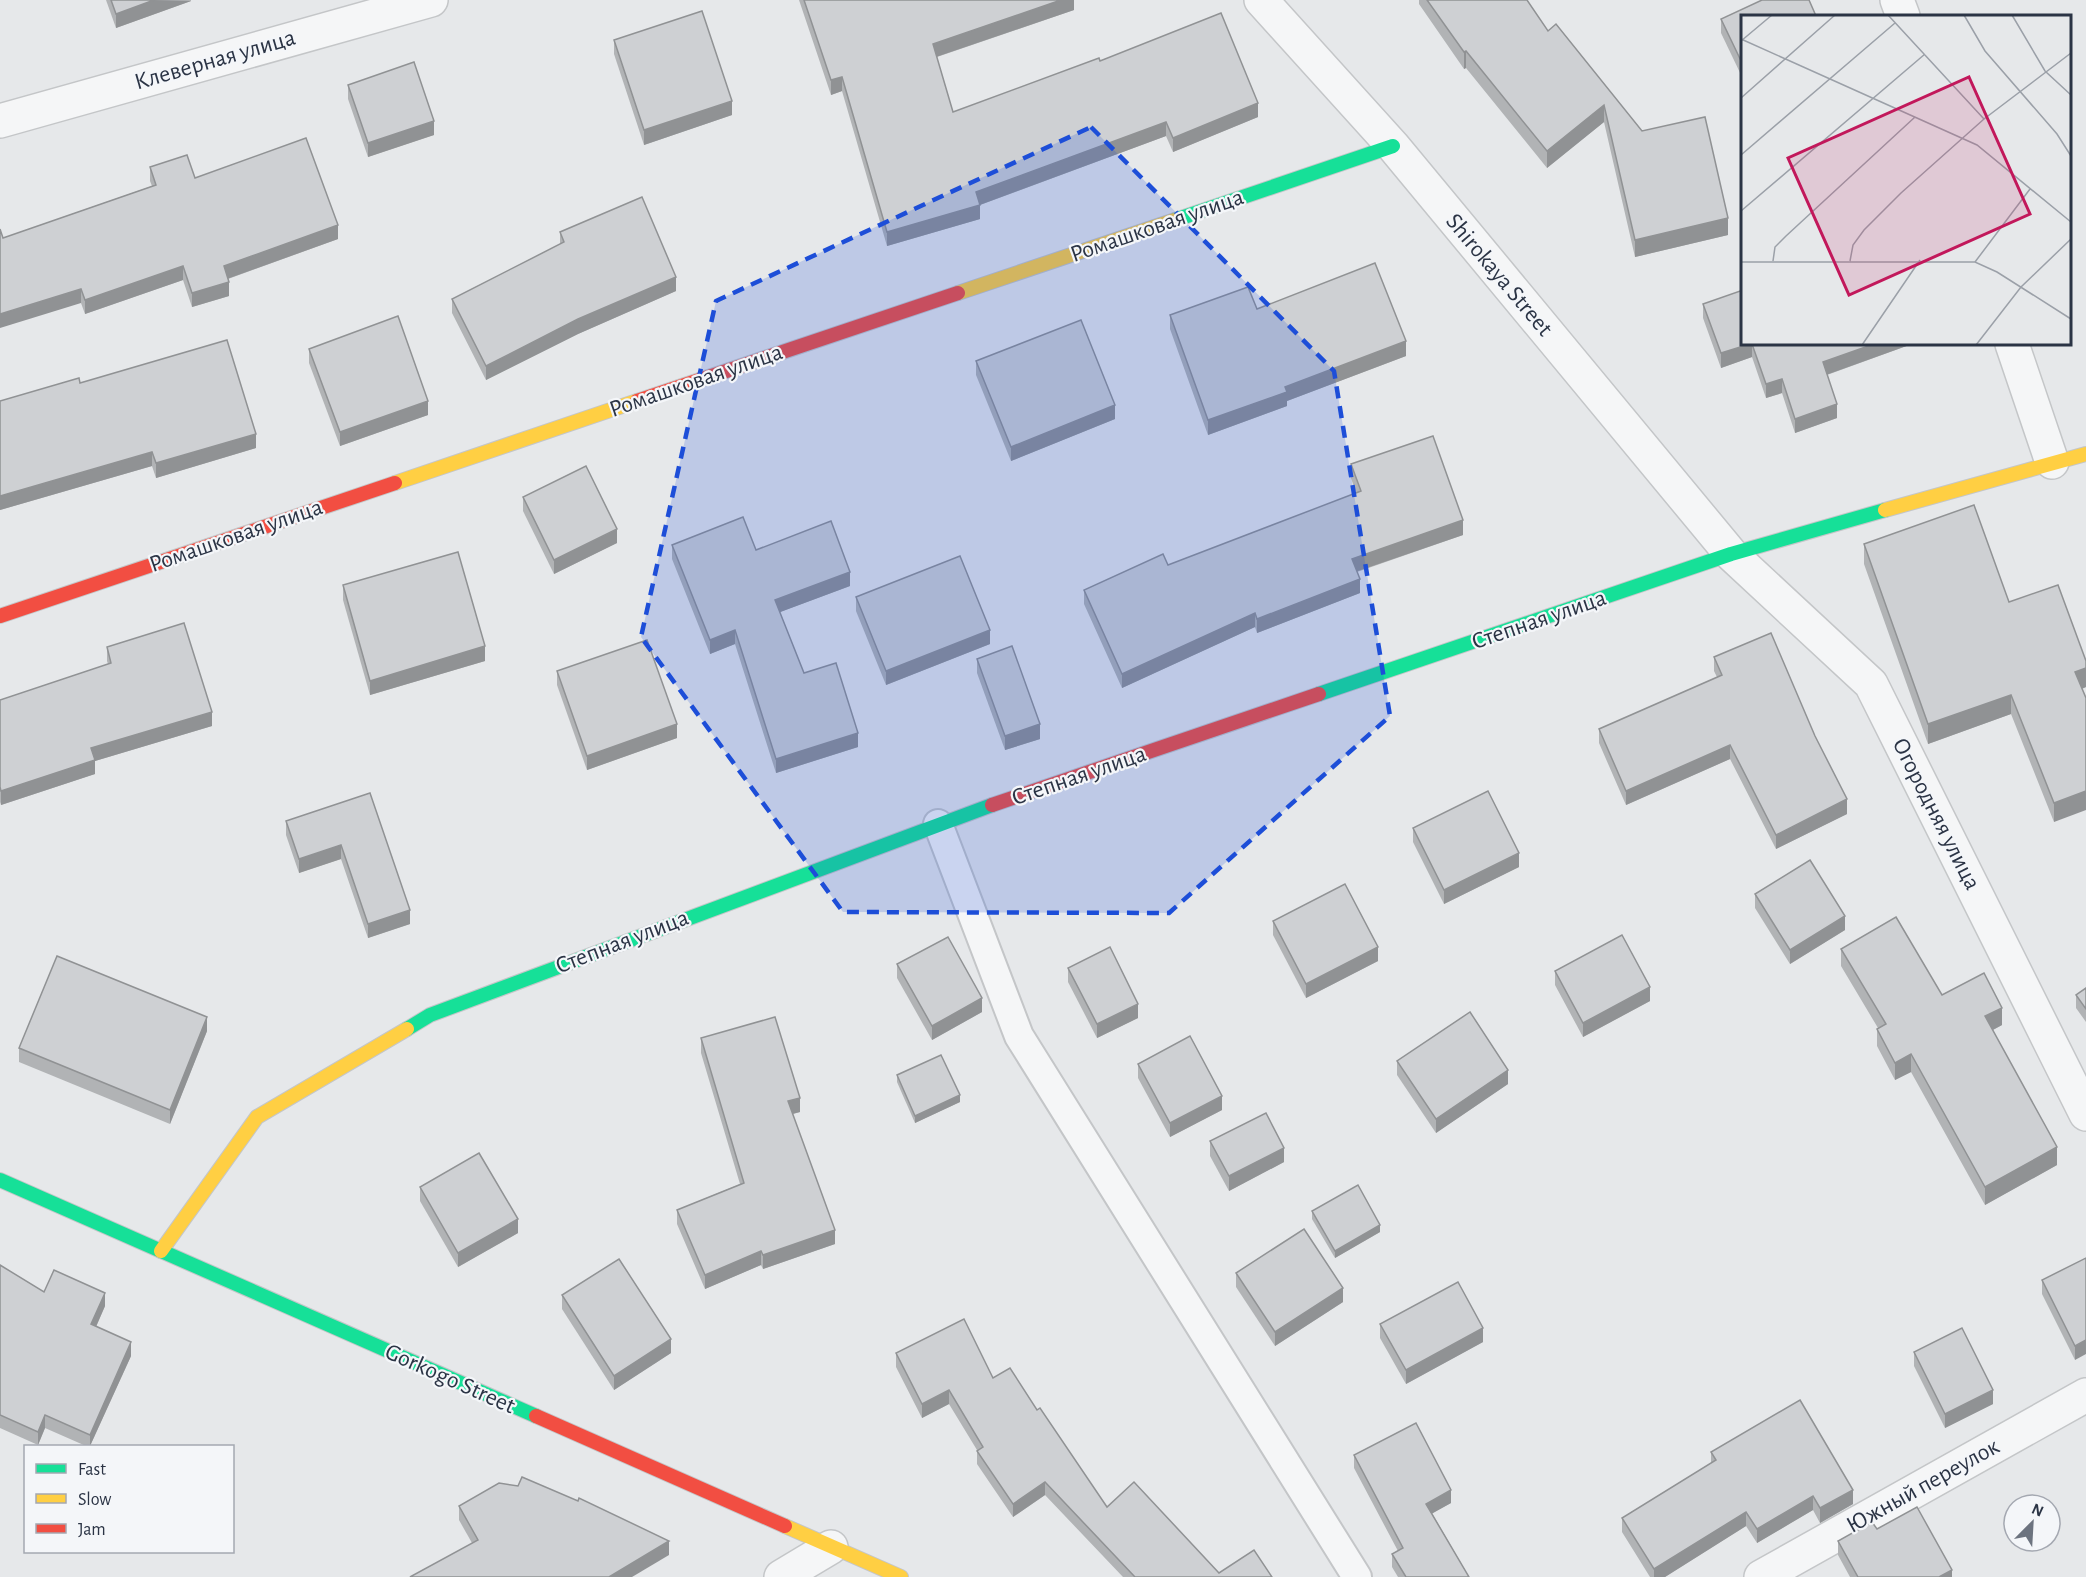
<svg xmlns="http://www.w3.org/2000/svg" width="2086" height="1577" font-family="'Alegreya Sans',sans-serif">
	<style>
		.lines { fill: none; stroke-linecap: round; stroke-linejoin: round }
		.lane-casing { stroke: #c4c6c8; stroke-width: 32 }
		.street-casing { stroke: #c4c6c8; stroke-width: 36 }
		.fast-casing { stroke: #c4c6c8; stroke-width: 16 }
		.slow-casing { stroke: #c4c6c8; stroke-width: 16 }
		.jam-casing { stroke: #c4c6c8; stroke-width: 16 }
		.lane { stroke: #f5f6f7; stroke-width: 28 }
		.street { stroke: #f5f6f7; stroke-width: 33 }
		.fast { stroke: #16e098; stroke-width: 14 }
		.slow { stroke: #ffcf43; stroke-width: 14 }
		.jam { stroke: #f24e42; stroke-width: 14 }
		.wall { fill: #b1b3b5 }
		.shaded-wall { fill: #909294 }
		.building { fill: #ced0d3; stroke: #909294; stroke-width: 1.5 }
		.marked { fill: #1d4ed8; fill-opacity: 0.2; stroke: #1d4ed8; stroke-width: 4.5; stroke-dasharray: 12 8; stroke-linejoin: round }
		.labels { text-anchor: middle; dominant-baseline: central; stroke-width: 4.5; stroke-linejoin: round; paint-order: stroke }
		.street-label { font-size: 24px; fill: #2b3445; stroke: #f4f6f9 }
		.inset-road { fill: none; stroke: #9ba0a8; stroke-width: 1.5 }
		.view { fill: #c2185b; fill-opacity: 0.15; stroke: #c2185b; stroke-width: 3 }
		.inset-edge { fill: none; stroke: #2b3445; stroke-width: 3 }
	</style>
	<rect width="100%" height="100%" fill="#e6e8ea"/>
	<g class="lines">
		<defs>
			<polyline id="lane" points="938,824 1019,1036 1357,1577"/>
			<g id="street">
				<polyline points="1261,0 1393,146 1731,554 1871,684 2086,1114"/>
				<polyline points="1897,0 1903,16"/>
				<polyline points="0,121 431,0"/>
				<polyline points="2012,344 2052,462"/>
				<polyline points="781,1577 831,1547"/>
				<polyline points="1761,1577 2086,1395"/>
			</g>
			<g id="fast">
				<polyline points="1175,220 1393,146"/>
				<polyline points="1319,694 1731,554 1885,510"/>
				<polyline points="407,1029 430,1015 992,805"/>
				<polyline points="0,1180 536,1416"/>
			</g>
			<g id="slow">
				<polyline points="958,293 1175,220"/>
				<polyline points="395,483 637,401"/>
				<polyline points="1885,510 2086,454"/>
				<polyline points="161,1251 257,1117 407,1029"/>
				<polyline points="785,1526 901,1577"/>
			</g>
			<g id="jam">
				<polyline points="637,401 958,293"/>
				<polyline points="0,616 395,483"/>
				<polyline points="992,805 1319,694"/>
				<polyline points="536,1416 785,1526"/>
			</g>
		</defs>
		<use href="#lane" class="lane-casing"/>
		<use href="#street" class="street-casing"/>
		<use href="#fast" class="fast-casing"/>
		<use href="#slow" class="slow-casing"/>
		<use href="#jam" class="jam-casing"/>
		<use href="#lane" class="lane"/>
		<use href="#street" class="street"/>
		<use href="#fast" class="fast"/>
		<use href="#slow" class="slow"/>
		<use href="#jam" class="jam"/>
	</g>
	<g class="wall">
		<polygon points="106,0 191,0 191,1 116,28"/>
		<polygon points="799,0 1074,0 1074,10 937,57 953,112 1100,61 1258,117 1173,152 1166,136 980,205 980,219 887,246 842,91 831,95"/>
		<polygon points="1419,0 1527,0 1548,31 1642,131 1728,235 1635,257 1604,122 1547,168 1466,68 1464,69 1419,4"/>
		<polygon points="1743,16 1743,79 1721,33 1721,19"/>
		<polygon points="614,40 732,115 644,145 614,54"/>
		<polygon points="348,85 434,135 368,157 348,99"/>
		<polygon points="150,167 195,178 338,239 228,279 229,296 192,307 183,280 85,314 81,303 3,238 152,186 150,181"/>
		<polygon points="560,232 676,291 578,334 486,380 452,313 452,299 560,244"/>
		<polygon points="1703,304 1912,344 1827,375 1837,418 1795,433 1782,393 1766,398 1752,357 1721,368 1703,318"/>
		<polygon points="1257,309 1406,356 1287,401 1287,406 1208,435 1170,329 1170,315"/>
		<polygon points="309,349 428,415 340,446 309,363"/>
		<polygon points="976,361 1115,419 1011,461 976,375"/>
		<polygon points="80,383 256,448 156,478 152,466 0,510 0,401"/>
		<polygon points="1351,464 1463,535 1357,572 1360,593 1257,633 1255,627 1122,688 1084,604 1084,590 1168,565 1356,493 1351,478"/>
		<polygon points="523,497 617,543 554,574 523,511"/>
		<polygon points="1864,544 2009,602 2086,661 2086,687 2082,689 2054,822 2011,714 1928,744 1864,564"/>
		<polygon points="672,545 756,550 850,586 780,612 804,673 858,747 776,773 735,644 710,654 672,559"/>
		<polygon points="343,585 485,661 370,695 343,600"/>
		<polygon points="856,597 990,644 886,685 856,611"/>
		<polygon points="107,647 212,726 95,761 95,774 1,805 0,802 0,700 108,664 107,661"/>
		<polygon points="1714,657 1847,814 1776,849 1730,759 1626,805 1599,743 1599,729 1717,677 1714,671"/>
		<polygon points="977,659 1040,739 1005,750 977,673"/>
		<polygon points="557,671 677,738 587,770 557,685"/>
		<polygon points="370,793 410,924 368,938 341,859 299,873 286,835 286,821"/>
		<polygon points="1413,828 1519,867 1444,904 1413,842"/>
		<polygon points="1755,894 1845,930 1790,964 1755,908"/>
		<polygon points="1273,921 1378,961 1306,998 1273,935"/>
		<polygon points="1841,949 1942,995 2002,1025 1993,1030 2057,1165 1985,1205 1911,1072 1895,1080 1877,1046 1877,1029 1878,1028 1841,966"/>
		<polygon points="897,964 982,1012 932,1040 897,978"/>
		<polygon points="1068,968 1138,1018 1097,1038 1068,982"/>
		<polygon points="1555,971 1650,1001 1583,1037 1555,985"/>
		<polygon points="2086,988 2086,1022 2076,1008 2076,995"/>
		<polygon points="207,1031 170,1124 19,1062 19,1048"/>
		<polygon points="701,1038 800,1112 793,1114 835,1244 763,1269 761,1265 705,1289 677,1224 677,1210 740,1184 701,1053"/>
		<polygon points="1397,1061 1508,1084 1436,1133 1397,1075"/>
		<polygon points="1138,1064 1222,1110 1170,1137 1138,1078"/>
		<polygon points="897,1075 960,1102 915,1123 897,1082"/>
		<polygon points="1210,1141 1284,1162 1229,1191 1210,1156"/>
		<polygon points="420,1187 518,1233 458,1267 420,1201"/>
		<polygon points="1312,1211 1380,1232 1335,1258 1312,1219"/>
		<polygon points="2086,1258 2075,1360 2042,1294 2042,1280"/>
		<polygon points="0,1265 44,1292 105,1306 96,1327 131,1356 90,1446 86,1446 45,1428 38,1445 0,1428"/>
		<polygon points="1236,1273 1343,1302 1275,1346 1236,1287"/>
		<polygon points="562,1295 671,1353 614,1390 562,1309"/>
		<polygon points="1380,1324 1483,1342 1406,1384 1380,1338"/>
		<polygon points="1914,1352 1993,1404 1945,1428 1914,1366"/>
		<polygon points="896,1353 993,1378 1037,1410 1107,1507 1219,1573 1272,1577 1123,1577 1045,1495 1013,1517 977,1464 977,1450 949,1404 922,1418 896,1367"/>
		<polygon points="1711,1452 1853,1504 1820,1523 1813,1510 1757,1543 1746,1526 1665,1577 1650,1577 1622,1532 1622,1518 1711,1463"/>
		<polygon points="1354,1455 1451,1503 1432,1513 1469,1577 1398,1577 1392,1567 1392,1554 1398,1551 1354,1468"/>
		<polygon points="459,1506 669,1555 472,1543 459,1520"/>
		<polygon points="1877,1529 1952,1577 1850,1577 1838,1555 1838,1541"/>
	</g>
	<g class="shaded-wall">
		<polygon points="154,0 191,1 116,28 116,14"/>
		<polygon points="1061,0 1074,0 1074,10 933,58 933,44"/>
		<polygon points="1466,51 1466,68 1464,69 1464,52"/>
		<polygon points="842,77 842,91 831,95 831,80"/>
		<polygon points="732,101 732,115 644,145 644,130"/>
		<polygon points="1258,103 1258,117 1173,152 1173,138"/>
		<polygon points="1604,105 1604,122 1547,168 1547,151"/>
		<polygon points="434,121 434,135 368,157 368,143"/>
		<polygon points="1166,122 1166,136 977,206 980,205 980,219 887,246 887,232 976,192"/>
		<polygon points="1728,218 1728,235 1635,257 1635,240"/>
		<polygon points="338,225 338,239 224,280 224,266"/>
		<polygon points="183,266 183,280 85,314 85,300"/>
		<polygon points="676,277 676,291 578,334 486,380 486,366 578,319"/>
		<polygon points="229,282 229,296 192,307 192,293"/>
		<polygon points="81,289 81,303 0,328 0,314"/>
		<polygon points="1406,341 1406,356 1287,401 1287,406 1208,435 1208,420 1285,387"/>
		<polygon points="1750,344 1752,344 1752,357 1721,368 1721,353"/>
		<polygon points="1874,344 1912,344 1823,376 1823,362"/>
		<polygon points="1782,379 1782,393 1766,398 1766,384"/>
		<polygon points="428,401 428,415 340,446 340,432"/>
		<polygon points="1837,404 1837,418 1795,433 1795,419"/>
		<polygon points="1115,405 1115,419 1011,461 1011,447"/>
		<polygon points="256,434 256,448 156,478 156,463"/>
		<polygon points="152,452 152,466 0,510 0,496"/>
		<polygon points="1463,520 1463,535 1352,573 1352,559"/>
		<polygon points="617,529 617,543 554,574 554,560"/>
		<polygon points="850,572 850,586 775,614 775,600"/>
		<polygon points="1360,579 1360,593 1257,633 1257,619"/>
		<polygon points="1255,613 1255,627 1122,688 1122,674"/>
		<polygon points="735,630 735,644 710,654 710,640"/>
		<polygon points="990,630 990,644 886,685 886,671"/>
		<polygon points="485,646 485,661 370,695 370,681"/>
		<polygon points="2086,668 2086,687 2075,691 2075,672"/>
		<polygon points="2011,695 2011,714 1928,744 1928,724"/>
		<polygon points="212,712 212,726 95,761 95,774 1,805 1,791 91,748"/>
		<polygon points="677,724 677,738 587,770 587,756"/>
		<polygon points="1040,724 1040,739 1005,750 1005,736"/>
		<polygon points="858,733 858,747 776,773 776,759"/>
		<polygon points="1730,745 1730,759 1626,805 1626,791"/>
		<polygon points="2086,791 2086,810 2054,822 2054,803"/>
		<polygon points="1847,799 1847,814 1776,849 1776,835"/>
		<polygon points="341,845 341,859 299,873 299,859"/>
		<polygon points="1519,853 1519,867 1444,904 1444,890"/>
		<polygon points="410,910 410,924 368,938 368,924"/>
		<polygon points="1845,916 1845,930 1790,964 1790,950"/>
		<polygon points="1378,947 1378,961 1306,998 1306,984"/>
		<polygon points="1650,987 1650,1001 1583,1037 1583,1023"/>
		<polygon points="982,998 982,1012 932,1040 932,1026"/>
		<polygon points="1138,1004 1138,1018 1097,1038 1097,1024"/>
		<polygon points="2002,1008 2002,1025 1985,1034 1985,1016"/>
		<polygon points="207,1017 207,1031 170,1124 170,1110"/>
		<polygon points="1911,1054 1911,1072 1895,1080 1895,1063"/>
		<polygon points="1508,1070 1508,1084 1436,1133 1436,1119"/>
		<polygon points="960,1095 960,1102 915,1123 915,1116"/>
		<polygon points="1222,1096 1222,1110 1170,1137 1170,1123"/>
		<polygon points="800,1098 800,1112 788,1115 788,1101"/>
		<polygon points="2057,1147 2057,1165 1985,1205 1985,1187"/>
		<polygon points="1284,1148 1284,1162 1229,1191 1229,1176"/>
		<polygon points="518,1219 518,1233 458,1267 458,1253"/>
		<polygon points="1380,1225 1380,1232 1335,1258 1335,1251"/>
		<polygon points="835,1230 835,1244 763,1269 763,1255"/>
		<polygon points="761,1251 761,1265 705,1289 705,1275"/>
		<polygon points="1343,1288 1343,1302 1275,1346 1275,1332"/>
		<polygon points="105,1293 105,1306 91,1338 91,1324"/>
		<polygon points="1483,1328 1483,1342 1406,1384 1406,1370"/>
		<polygon points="671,1339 671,1353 614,1390 614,1376"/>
		<polygon points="2086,1340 2086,1354 2075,1360 2075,1346"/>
		<polygon points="131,1342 131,1356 90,1446 90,1435"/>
		<polygon points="949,1390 949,1404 922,1418 922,1404"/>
		<polygon points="1993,1390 1993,1404 1945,1428 1945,1414"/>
		<polygon points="45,1415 45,1428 38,1445 38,1432"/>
		<polygon points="1045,1482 1045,1495 1013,1517 1013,1504"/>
		<polygon points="1451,1490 1451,1503 1426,1517 1426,1504"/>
		<polygon points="1853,1490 1853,1504 1820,1523 1820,1508"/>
		<polygon points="1813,1496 1813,1510 1757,1543 1757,1529"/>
		<polygon points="1746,1512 1746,1526 1665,1577 1654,1577 1654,1569"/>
		<polygon points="669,1541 669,1555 632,1577 609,1577"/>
		<polygon points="1952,1570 1952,1577 1939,1577"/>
	</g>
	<g class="building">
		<polygon points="111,0 154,0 116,14"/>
		<polygon points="804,0 1061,0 933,44 953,112 1099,58 1100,61 1221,13 1258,103 1173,138 1166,122 976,192 980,205 887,232 842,77 831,80"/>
		<polygon points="1427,0 1527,0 1548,31 1556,24 1642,131 1705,117 1728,218 1635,240 1604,105 1547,151 1466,51 1464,52"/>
		<polygon points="1762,0 1809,0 1816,16 1743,16 1743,65 1721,19"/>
		<polygon points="702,11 732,101 644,130 614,40"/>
		<polygon points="414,62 434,121 368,143 348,85"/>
		<polygon points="306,138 338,225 224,266 229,282 192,293 183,266 85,300 81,289 0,314 0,229 3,238 156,185 150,167 187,155 195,178"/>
		<polygon points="642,197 676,277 578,319 486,366 452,299 564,242 560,232"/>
		<polygon points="1375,263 1406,341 1285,387 1287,392 1208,420 1170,315 1248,287 1257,309"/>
		<polygon points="1743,290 1743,344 1750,344 1721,353 1703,304"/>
		<polygon points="398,316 428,401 340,432 309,349"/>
		<polygon points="1081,320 1115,405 1011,447 976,361"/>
		<polygon points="227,340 256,434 156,463 152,452 0,496 0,401 79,378 80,383"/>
		<polygon points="1752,344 1874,344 1823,362 1837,404 1795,419 1782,379 1766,384"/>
		<polygon points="1433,436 1463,520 1352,559 1360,579 1257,619 1255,613 1122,674 1084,590 1163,554 1168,565 1361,491 1351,464"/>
		<polygon points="586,466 617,529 554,560 523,497"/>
		<polygon points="1974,505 2009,602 2058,585 2086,661 2086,668 2075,672 2086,698 2086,791 2054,803 2011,695 1928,724 1864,544"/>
		<polygon points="743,517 756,550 831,521 850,572 775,600 804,673 836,663 858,733 776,759 735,630 710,640 672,545"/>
		<polygon points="458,552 485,646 370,681 343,585"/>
		<polygon points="960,556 990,630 886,671 856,597"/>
		<polygon points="184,623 212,712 91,748 95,760 1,791 0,787 0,700 111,663 107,647"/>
		<polygon points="1771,633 1815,736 1847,799 1776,835 1730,745 1626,791 1599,729 1722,675 1714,657"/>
		<polygon points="647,640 677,724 587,756 557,671"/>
		<polygon points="1012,646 1040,724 1005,736 977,659"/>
		<polygon points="1488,791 1519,853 1444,890 1413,828"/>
		<polygon points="370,793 410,910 368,924 341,845 299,859 286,821"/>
		<polygon points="1810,860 1845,916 1790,950 1755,894"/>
		<polygon points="1345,884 1378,947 1306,984 1273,921"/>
		<polygon points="1896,917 1942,995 1984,973 2002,1008 1985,1016 2057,1147 1985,1187 1911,1054 1895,1063 1877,1029 1886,1024 1841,949"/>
		<polygon points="1622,935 1650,987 1583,1023 1555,971"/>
		<polygon points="948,937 982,998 932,1026 897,964"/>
		<polygon points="1110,947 1138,1004 1097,1024 1068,968"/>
		<polygon points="57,956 207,1017 170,1110 19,1048"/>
		<polygon points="2086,988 2086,1009 2076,995"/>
		<polygon points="1470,1012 1508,1070 1436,1119 1397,1061"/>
		<polygon points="775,1017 800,1098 788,1101 835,1230 763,1255 761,1251 705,1275 677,1210 744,1183 701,1038"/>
		<polygon points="1190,1036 1222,1096 1170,1123 1138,1064"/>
		<polygon points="941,1055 960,1095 915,1116 897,1075"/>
		<polygon points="1266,1113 1284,1148 1229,1176 1210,1141"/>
		<polygon points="479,1153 518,1219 458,1253 420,1187"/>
		<polygon points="1358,1185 1380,1225 1335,1251 1312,1211"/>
		<polygon points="1304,1229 1343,1288 1275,1332 1236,1273"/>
		<polygon points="2086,1258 2086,1340 2075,1346 2042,1280"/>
		<polygon points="619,1259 671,1339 614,1376 562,1295"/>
		<polygon points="0,1265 44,1292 54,1270 105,1293 91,1324 131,1342 90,1435 45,1415 38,1432 0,1415"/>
		<polygon points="1458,1282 1483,1328 1406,1370 1380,1324"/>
		<polygon points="964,1319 993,1378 1010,1368 1037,1410 1040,1408 1107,1507 1134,1482 1219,1573 1254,1550 1272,1577 1135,1577 1045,1482 1013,1504 977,1451 983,1447 949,1390 922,1404 896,1353"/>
		<polygon points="1962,1328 1993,1390 1945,1414 1914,1352"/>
		<polygon points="1800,1400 1853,1490 1820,1508 1813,1496 1757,1529 1746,1512 1654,1569 1622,1518 1716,1460 1711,1452"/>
		<polygon points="1416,1423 1451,1490 1426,1504 1469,1577 1406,1577 1392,1554 1403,1548 1354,1455"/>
		<polygon points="522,1477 578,1501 579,1498 669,1541 609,1577 410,1577 478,1540 459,1506 499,1483 518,1486"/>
		<polygon points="1917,1507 1952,1570 1939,1577 1858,1577 1838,1541 1872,1522 1877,1529"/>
	</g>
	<path class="marked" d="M 1091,127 L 1334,371 L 1390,716 L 1169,913 L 843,912 L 641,637 L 716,301 Z"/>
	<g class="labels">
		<g class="street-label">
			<text transform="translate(215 60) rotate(-16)">Клеверная улица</text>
			<text transform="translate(1157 226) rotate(-19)">Ромашковая улица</text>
			<text transform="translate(1499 275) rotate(50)">Shirokaya Street</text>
			<text transform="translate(696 381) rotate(-19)">Ромашковая улица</text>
			<text transform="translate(236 536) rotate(-19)">Ромашковая улица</text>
			<text transform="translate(1539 620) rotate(-19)">Степная улица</text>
			<text transform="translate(1079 776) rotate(-19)">Степная улица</text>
			<text transform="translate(1936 814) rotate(63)">Огородняя улица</text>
			<text transform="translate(622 942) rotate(-21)">Степная улица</text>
			<text transform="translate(450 1379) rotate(24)">Gorkogo Street</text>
			<text transform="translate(1923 1486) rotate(-29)">Южный переулок</text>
		</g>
	</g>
	<g transform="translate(1741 15)">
		<rect width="330" height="330" fill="#e6e8ea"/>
		<path class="inset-road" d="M 147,0 L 243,104M 223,0 L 244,36 L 316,119 L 330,141M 271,0 L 304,56 L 330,80M 0,24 L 236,130 L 330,207M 0,26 L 31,0M 0,83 L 94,0M 0,140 L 154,8M 0,196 L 184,39M 32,246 L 34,232 L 45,221 L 174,102M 109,246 L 112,230 L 123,215 L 160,178 L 243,104 L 330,38M 0,247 L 234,247 L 256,257 L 330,304M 234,247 L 289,174M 121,330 L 179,245M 235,330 L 280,272 L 330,224"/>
		<path class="view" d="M 228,62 L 289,199 L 108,280 L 47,143 Z"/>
		<rect width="330" height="330" class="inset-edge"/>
	</g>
	<rect x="24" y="1445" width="210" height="108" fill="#f4f6f9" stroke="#a4a8b1" stroke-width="1.5"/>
	<rect x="36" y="1464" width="30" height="9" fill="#16e098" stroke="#a4a8b1" stroke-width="1.5"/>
	<text x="78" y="1475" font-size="18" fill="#2b3445">Fast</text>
	<rect x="36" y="1494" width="30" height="9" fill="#ffcf43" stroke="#a4a8b1" stroke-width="1.5"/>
	<text x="78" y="1505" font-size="18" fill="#2b3445">Slow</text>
	<rect x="36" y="1524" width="30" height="9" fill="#f24e42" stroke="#a4a8b1" stroke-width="1.5"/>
	<text x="78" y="1535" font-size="18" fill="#2b3445">Jam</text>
	<g transform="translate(2032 1523) rotate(24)"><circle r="28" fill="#f4f6f9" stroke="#a4a8b1" stroke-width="1.5"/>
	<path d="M0-4.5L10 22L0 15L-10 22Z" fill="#6c737f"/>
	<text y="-9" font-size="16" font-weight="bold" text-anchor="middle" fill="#2b3445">N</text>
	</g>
</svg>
